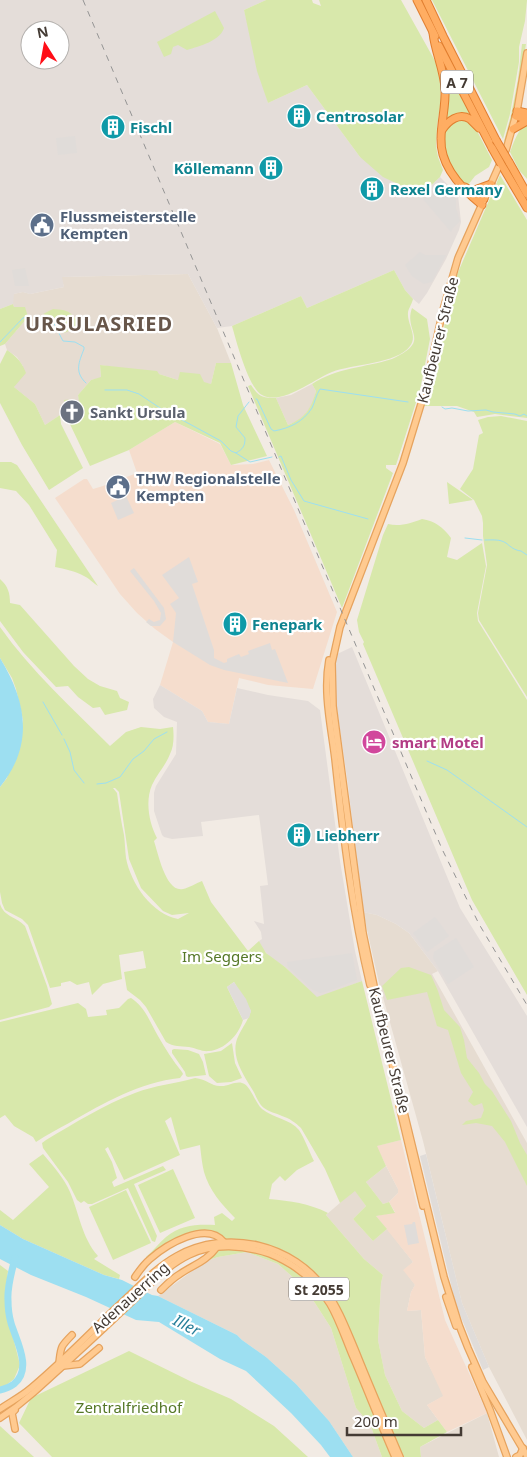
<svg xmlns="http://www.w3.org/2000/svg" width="527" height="1457" font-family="'Noto Sans',sans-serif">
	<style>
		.residential { fill: #e6dcd1 }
		.commercial { fill: #f5ddcd }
		.industrial { fill: #e4ddd9; fill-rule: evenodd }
		.green { fill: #d8e8ab; fill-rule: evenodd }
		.parking { fill: #e0dcd9 }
		.water { fill: #9ddff1 }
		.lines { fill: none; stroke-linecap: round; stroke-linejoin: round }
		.stream { stroke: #9ddff1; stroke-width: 1 }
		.river { stroke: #9ddff1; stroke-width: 7 }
		.major-casing { stroke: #e6a35e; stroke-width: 8 }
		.highway-casing { stroke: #e17e2f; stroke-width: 9 }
		.major { stroke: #ffca90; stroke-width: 5.5 }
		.highway { stroke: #ffad62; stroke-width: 7 }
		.rail { stroke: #949494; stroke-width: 1; stroke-dasharray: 6 6; stroke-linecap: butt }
		.highway-bridge-casing { stroke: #e17e2f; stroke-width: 9; stroke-linecap: butt }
		.highway-bridge { stroke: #ffad62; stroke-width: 7 }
		.labels { text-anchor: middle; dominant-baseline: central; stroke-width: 4.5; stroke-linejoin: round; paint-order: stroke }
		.shield { fill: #fff; stroke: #7c7671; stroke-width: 1 }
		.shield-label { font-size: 14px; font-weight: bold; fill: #443b34 }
		.culture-label { font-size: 15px; font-weight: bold; fill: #0d838f; stroke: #fff; text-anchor: start }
		.service-label { font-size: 15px; font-weight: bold; fill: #4e5e75; stroke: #fff; text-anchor: start }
		.street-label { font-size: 15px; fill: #443b34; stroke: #fff }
		.worship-label { font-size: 15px; font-weight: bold; fill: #5b616d; stroke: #fff; text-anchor: start }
		.hotel-label { font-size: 15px; font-weight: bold; fill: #b23c85; stroke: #fff; text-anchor: start }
		.park-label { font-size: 15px; fill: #547726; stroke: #fff }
		.water-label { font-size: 16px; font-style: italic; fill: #277f9a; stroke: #fff }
		.district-label { font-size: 20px; font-weight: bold; letter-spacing: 1px; fill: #67564a; stroke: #fff }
	</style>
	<rect width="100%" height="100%" fill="#f2ebe4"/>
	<g class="residential">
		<polygon points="188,274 217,328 231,363 216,363 211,384 178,380 159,374 100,365 101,378 91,380 78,395 80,405 78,404 75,407 77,407 80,415 67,418 60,415 45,425 35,404 14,387 23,366 17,357 7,350 5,344 28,317 14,307 13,304 13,294 23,292 30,294 64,287 61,277"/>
		<polygon points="312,384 316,391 313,403 302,419 288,425 276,398 291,395"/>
		<polygon points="363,912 377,915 396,924 409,933 438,971 432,974 527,1143 527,1440 489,1367 462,1303 423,1141 379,983"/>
		<polygon points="386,1166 398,1189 398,1193 389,1202 383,1204 366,1182"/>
		<polygon points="355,1190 366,1206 353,1219 373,1241 387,1229 413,1262 404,1270 415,1285 411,1292 407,1311 421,1310 425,1357 444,1396 427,1405 438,1420 424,1428 402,1411 385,1375 378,1340 381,1283 383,1275 364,1259 326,1215"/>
		<polygon points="247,1252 278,1264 296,1280 315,1303 331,1328 356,1408 370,1424 382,1457 353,1457 329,1421 296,1384 266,1357 242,1340 237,1335 158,1296 206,1261 218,1257"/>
		<polygon points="487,1413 499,1457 421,1457 420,1447"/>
	</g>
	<g class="commercial">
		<polygon points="175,422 220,444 231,465 253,464 269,460 294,510 337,612 313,689 268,685 239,678 229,724 208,722 202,711 160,685 173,642 155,629 137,613 120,594 55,498 84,479 87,479 93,489 103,486 137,473 129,450"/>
		<polygon points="401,1140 445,1320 487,1413 447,1432 427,1405 443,1396 425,1357 421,1310 407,1311 411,1292 415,1285 403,1270 413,1262 376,1216 395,1212 389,1202 398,1193 398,1189 376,1146"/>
	</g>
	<g class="industrial">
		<path d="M 0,0 L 266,0 L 244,10 L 268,103 L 307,85 L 360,157 L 421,195 L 440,177 L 458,195 L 461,222 L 459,230 L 446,259 L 427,293 L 419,304 L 413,299 L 405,290 L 394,270 L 307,308 L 301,296 L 232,326 L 217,328 L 188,274 L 62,277 L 64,287 L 30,294 L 23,292 L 14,294 L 13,304 L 0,309 ZM 30,30 L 60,30 L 60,60 L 30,60 Z"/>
		<polygon points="352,647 460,908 527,1016 527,1127 438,971 409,933 396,924 377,915 363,912 348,785 333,680 335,655"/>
		<polygon points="160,685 202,711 208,722 229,724 237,688 268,695 308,701 320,710 340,861 355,951 362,981 317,998 285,967 270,957 263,949 259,941 262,939 261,932 254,921 264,924 260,886 268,885 259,815 201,822 203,836 172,839 164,837 162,835 154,811 154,793 156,786 176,754 177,722 164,717 154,708 153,699"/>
	</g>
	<g class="green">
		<polygon points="266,0 312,0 313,3 321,6 319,0 401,0 439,68 441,100 437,126 436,146 438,157 443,170 440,177 421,195 383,177 360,157 307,85 268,103 257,71 244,10"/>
		<polygon points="432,0 527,0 525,21 519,47 519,62 510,114 503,139"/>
		<path d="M 215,11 L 224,28 C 220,41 200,46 187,50 L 178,45 L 173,47 L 171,54 L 164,57 L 157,42 Z"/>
		<polygon points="522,44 526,44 514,112 506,143 504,141 511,115 518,79"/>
		<path d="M 444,64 L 472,117 C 459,115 455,113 445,122 Z"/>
		<path d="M 461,119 L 469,121 L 476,129 L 492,160 L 489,167 L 475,176 L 468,185 C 465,183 461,181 459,178 C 448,167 437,141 447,126 C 451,122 455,120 461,119 Z"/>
		<path d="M 527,123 L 527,179 L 519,170 L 510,152 C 514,142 518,129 527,123 Z"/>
		<polygon points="500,175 527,220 527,418 495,414 477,417 474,412 457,406 423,406 441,345 447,311 456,277"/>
		<path d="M 394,270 L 405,290 L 413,299 C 412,304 408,309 408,313 C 407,324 418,336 410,346 C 397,364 352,364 332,372 C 314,379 282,406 262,395 C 248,387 237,343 232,326 L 301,296 L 307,308 Z"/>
		<polygon points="13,304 14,307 25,307 28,317 5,344 0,346 0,309"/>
		<path d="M 412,308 L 427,319 L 430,339 L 420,390 L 396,465 L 386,465 L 386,468 L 393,473 L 342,608 L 248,386 L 251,385 C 259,397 262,398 276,398 L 288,425 C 305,418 311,409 316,391 L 312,384 C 338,367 364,368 392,359 C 433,340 403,333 412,308 Z"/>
		<path d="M 53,309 C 69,310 72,312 80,326 L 64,333 L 55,318 L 43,314 Z"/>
		<path d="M 7,350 C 17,357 22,362 26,373 L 14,387 L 35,404 L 45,425 L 60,415 L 61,424 L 83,468 L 49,490 L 22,445 L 0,403 L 0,364 Z"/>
		<path d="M 216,363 L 231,363 L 243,405 L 267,456 L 231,465 L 220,443 L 175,422 L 129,450 L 90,466 L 67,418 L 80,415 L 77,407 L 65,411 L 64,400 C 70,399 75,401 79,402 L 78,395 L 91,380 L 101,377 L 100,365 L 157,371 L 159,374 L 178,380 L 180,372 L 200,374 L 204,382 L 211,384 Z"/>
		<polygon points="501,416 527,421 527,697 479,620 478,613 487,565 483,536 483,523 482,516 474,500 460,489 473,469 479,435 483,433 478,420 488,417"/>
		<path d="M 0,462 L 11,462 L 17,465 L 98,586 C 93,583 89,578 84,576 C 75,571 65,569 55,567 L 57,550 L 29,505 L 16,491 L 0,488 Z"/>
		<polygon points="447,482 473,500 449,504"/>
		<path d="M 422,519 C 435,521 443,527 451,538 L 447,557 L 457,560 L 482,543 L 486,566 L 477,613 L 478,621 L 527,700 L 527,995 L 472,900 L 363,644 L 364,642 L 359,632 L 357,620 L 383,535 L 388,524 C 400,527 411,523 422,519 Z"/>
		<path d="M 0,579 C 8,586 10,593 10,603 L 20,605 L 74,666 L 88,679 L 100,686 L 117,691 L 120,698 L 129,702 L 127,710 L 105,715 L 100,707 L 93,708 L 78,697 L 68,686 L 56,687 L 23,652 L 0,621 Z"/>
		<path d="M 0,627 C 31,671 72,708 110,746 L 126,732 L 141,727 L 160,729 L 173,727 C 174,735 174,747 170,754 C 166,765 157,774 152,785 C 145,801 149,823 157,838 L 154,841 C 158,853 166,893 183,889 C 189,888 196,883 202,881 L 211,902 L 248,951 L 259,941 L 266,953 L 285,967 L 317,997 L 362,981 L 401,1140 L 377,1146 L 386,1166 L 366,1182 L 383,1204 L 389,1202 L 395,1213 L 376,1216 L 387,1229 L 373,1241 L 353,1219 L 366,1206 L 355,1191 L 340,1203 L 325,1169 L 301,1128 C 296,1123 289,1118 282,1116 C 276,1113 269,1112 264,1108 C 258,1103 256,1095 252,1089 C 243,1074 231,1057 237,1039 C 241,1029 248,1021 251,1011 L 234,982 L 227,987 L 243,1020 C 239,1035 224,1050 209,1051 C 202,1052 196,1048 189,1047 C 181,1046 173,1047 166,1042 L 146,1007 L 140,1000 L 127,990 L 124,972 L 146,968 L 143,951 L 119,955 L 122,979 L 103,984 L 92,995 L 89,982 L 77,985 L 70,981 L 61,983 L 61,986 L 50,988 L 28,925 L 22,919 L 5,910 L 2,903 L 0,892 L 0,787 L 7,778 L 23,720 L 16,689 L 12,678 L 0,658 ZM 113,788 L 115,788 L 119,792 L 129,859 L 141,888 L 163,911 L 172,915 L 189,913 L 178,919 C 152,914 131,884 126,858 C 125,850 125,842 124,835 C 121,821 119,807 117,793 Z"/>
		<path d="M 0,904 C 4,917 17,917 25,926 L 47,986 L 52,1004 L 49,1007 L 0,1020 Z"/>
		<polygon points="409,967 431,975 438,991 444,1010 460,1027 464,1040 467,1058 479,1073 485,1084 492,1091 511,1121 520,1143 527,1155 527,1186 505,1142 492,1126 476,1123 462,1125 466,1121 481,1118 484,1110 482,1103 474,1106 468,1101 473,1092 461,1073 448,1030 437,1026 427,992 387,1000 382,986 401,968"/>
		<path d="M 131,998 C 145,1007 150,1022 158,1036 C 165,1048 173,1061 182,1072 L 183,1074 L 180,1078 C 140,1082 104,1103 69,1123 C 58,1129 46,1135 36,1142 L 33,1137 L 14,1126 L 5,1115 L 0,1118 L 0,1022 L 78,1003 L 86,1009 L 88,1017 L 107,1015 L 106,1010 L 119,1008 L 128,999 Z"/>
		<polygon points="232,1043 235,1063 242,1078 231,1082 217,1083 209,1076 204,1054 221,1051"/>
		<polygon points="174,1049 188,1050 199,1054 203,1062 206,1075 188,1077 186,1076 185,1072 172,1053 172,1050"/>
		<path d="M 195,1078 C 207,1079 211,1086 220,1086 C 227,1087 235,1081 242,1083 C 250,1084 255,1103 262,1109 C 273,1118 290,1119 299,1130 C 305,1139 309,1151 314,1161 L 297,1170 L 285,1181 L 280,1176 L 272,1184 L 269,1199 C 291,1201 308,1203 328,1213 L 326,1215 L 364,1259 L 383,1275 L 381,1283 L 378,1340 L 385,1375 L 402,1411 L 424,1428 L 438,1420 L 447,1432 L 420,1447 L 421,1457 L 382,1457 L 370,1424 L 356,1408 L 331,1328 L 315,1303 L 296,1280 L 278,1264 L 247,1252 L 218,1257 L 206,1261 L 217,1247 L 216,1232 C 188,1228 167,1242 147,1259 L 146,1257 C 153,1251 159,1243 166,1237 C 180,1225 197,1224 215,1225 L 214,1217 L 222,1213 L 232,1221 L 235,1218 C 222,1205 209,1190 204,1172 C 202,1164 201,1154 200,1145 L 180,1150 L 171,1117 L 165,1121 L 180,1155 L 124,1180 L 108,1147 L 105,1149 L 112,1162 L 117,1178 L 112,1182 L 114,1187 L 163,1166 L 166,1170 L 134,1184 L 157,1236 L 155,1242 L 152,1241 L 128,1188 L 92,1204 L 88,1204 L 84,1201 L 81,1203 L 77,1200 L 68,1182 L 43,1148 L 42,1143 L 46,1140 C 75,1123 103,1105 135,1093 C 155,1085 175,1084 195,1078 Z"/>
		<path d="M 43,1154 C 53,1166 64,1178 70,1192 C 79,1213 82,1238 98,1256 L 94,1259 L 120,1275 L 119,1279 L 104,1275 L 23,1239 L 0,1225 L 0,1210 L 13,1220 L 49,1187 L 29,1164 Z"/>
		<polygon points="173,1169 195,1218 160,1233 138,1185"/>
		<polygon points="126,1190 151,1243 113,1260 89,1207"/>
		<polygon points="0,1265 8,1271 5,1296 9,1321 20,1365 14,1379 0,1390"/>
		<polygon points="129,1351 192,1382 231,1399 274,1426 308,1457 52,1457 19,1423 31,1398"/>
		<polygon points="0,1426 34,1457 0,1457"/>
	</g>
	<g class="parking">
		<polygon points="75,136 77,153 58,155 56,138"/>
		<polygon points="442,182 456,195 456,208 460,221 453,228 451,232 423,199"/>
		<polygon points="420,252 425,255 446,255 432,282 424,284 412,276 405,265"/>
		<polygon points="25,268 29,286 15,286 12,270"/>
		<polygon points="126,496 134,513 118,520 111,503"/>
		<polygon points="189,557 198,582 192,584 214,650 214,658 224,663 227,662 227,659 239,654 241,657 249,654 248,651 270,643 272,650 275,649 288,683 224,670 210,665 173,642 176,613 170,604 179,598 162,575"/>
		<polygon points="134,568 164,608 166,619 160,626 151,626 146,622 149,619 154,622 160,620 161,613 154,601 130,571"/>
		<polygon points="435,917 449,936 427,952 413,933"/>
		<polygon points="456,938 474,967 448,984 433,958 434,952"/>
		<polygon points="352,953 357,980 326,992 320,993 313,990 288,967 287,962"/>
		<polygon points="234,982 246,999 251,1011 249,1018 243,1020 227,987"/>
		<polygon points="426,1154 462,1303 489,1367 483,1370 456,1305 420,1156"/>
		<polygon points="413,1222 415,1222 419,1243 408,1245 404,1225 412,1224"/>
	</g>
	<g class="water">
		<path d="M 0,658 C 27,702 34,745 0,787 Z"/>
		<polygon points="0,1225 23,1239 104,1275 122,1280 152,1295 158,1296 237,1335 242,1340 266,1357 296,1384 329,1421 353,1457 330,1457 321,1445 291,1413 246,1371 220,1359 159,1322 136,1320 86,1297 31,1275 0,1259"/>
	</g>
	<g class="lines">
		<g class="stream">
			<path d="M 35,320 L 51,318 L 63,341 L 75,342 L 84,347 L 84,349 C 79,362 74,372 86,383"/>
			<polyline points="0,342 23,318 28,316"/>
			<path d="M 105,390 L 127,390 L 139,394 L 160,408 L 221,441 L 231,451 L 236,453 C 243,449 245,446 245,438 L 236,427 L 238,416 L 249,402"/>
			<path d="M 256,399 L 257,399 L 271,429 L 274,431 C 290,428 303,422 312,408 C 315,402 316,395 320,389 L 408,402"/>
			<polyline points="442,407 445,409 452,408 468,411 486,410 493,412 515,414 520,416 524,414 527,416"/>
			<polyline points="236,453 250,462 272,457"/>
			<polyline points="279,457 281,456 291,480 304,501 368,519"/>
			<polyline points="465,538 482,540"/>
			<path d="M 485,540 C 492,540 500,539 506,543 C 511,547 514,550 521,551 L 527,555"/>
			<polyline points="43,702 62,735"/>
			<polyline points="64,739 70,752 74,770 84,783"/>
			<polyline points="427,761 447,770 527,827"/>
			<polyline points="97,784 106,783 120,777 133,759 144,751 154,739 167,732"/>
		</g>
		<path class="river" d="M 0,1390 C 5,1389 10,1387 14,1384 C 33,1369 16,1340 11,1323 C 9,1316 8,1307 8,1300 C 7,1286 12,1271 15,1258"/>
		<defs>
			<g id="major">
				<polyline points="527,53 517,111 506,150 458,258 443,310 425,391 403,463 340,627 332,663 333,706 363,933 378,1005 444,1277 459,1325 468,1348 483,1382 527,1456"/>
				<path d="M 329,660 C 323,693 331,726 335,759 C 343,834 352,910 370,985"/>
				<polyline points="399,1105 423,1206"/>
				<path d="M 135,1277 C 139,1271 144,1264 150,1259 C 166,1245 206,1220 224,1242"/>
				<path d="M 161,1290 C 167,1284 173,1278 180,1274 C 193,1265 207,1261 217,1247"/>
				<polyline points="446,1297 456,1326"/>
				<path d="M 59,1363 C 61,1347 60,1347 72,1335"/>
				<polyline points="63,1366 80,1364 99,1348"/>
				<polyline points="472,1367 490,1410 507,1457"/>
				<path d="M 0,1409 C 10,1402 22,1396 31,1388 C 61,1363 89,1334 117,1307 C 136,1290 155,1268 177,1256 C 227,1228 294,1244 326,1291 C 339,1309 347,1331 356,1352 C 370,1387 385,1422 400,1457"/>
				<polyline points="15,1410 12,1413 15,1429"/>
				<path d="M 0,1418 L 16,1407 L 33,1393 C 64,1365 95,1337 125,1308 C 145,1290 164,1267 189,1255 C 214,1243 244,1245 270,1254 C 295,1264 316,1281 330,1304 C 340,1321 346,1341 354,1359 C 368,1392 381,1425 395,1457"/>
				<polyline points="516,1457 520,1455 523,1448"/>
			</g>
			<g id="highway">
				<polyline points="417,0 435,36"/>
				<polyline points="426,0 443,36 496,140"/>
				<path d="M 433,33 C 435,52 444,69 445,89 C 446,106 441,122 441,139 C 440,166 462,189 482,205"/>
				<polyline points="439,46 492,148"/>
				<polyline points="517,111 527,113"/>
				<polyline points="516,116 527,119"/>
				<polyline points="513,129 527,121"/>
				<path d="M 442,130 C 448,121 459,112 470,119 C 473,122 476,125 479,128"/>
				<polyline points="509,162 527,194"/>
				<polyline points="501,164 527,208"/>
				<polyline points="465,187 484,199"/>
				<polyline points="472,191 491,184"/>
			</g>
		</defs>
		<use href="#major" class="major-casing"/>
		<use href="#highway" class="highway-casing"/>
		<use href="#major" class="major"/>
		<use href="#highway" class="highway"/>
		<polyline class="rail" points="83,0 442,849 479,924 527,1005"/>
		<defs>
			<g id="highway-bridge">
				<polyline points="496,140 509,162"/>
				<polyline points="492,148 501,164"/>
			</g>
		</defs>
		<use href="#highway-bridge" class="highway-bridge-casing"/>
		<use href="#highway-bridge" class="highway-bridge"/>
	</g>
	<defs>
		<symbol id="building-disc" viewBox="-11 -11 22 22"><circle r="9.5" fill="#0f9aa8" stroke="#fff"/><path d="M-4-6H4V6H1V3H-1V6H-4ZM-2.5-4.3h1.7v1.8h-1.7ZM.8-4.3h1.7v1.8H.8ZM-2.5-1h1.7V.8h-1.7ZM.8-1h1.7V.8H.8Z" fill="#fff"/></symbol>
		<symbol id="civic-disc" viewBox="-11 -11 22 22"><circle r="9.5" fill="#5c6f8a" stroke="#fff"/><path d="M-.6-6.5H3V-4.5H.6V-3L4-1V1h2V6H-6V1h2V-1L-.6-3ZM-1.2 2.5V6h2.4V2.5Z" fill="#fff"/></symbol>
		<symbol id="church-disc" viewBox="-11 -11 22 22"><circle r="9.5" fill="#6b7280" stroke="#fff"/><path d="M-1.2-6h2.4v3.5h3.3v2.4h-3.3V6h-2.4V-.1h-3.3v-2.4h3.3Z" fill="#fff"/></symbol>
		<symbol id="hotel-disc" viewBox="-11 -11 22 22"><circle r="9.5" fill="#d1479c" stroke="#fff"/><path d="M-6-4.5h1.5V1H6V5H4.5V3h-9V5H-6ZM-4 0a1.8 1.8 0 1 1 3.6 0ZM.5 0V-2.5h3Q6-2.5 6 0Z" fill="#fff"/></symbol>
	</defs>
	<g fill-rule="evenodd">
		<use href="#building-disc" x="285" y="102" width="28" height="28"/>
		<use href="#building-disc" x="99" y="113" width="28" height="28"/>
		<use href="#building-disc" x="257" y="154" width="28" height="28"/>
		<use href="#building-disc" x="358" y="175" width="28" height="28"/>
		<use href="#civic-disc" x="28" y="211" width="28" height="28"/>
		<use href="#church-disc" x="58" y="398" width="28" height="28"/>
		<use href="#civic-disc" x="104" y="473" width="28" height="28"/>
		<use href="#building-disc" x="221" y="610" width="28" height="28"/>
		<use href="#hotel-disc" x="360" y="728" width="28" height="28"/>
		<use href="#building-disc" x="285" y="821" width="28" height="28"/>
	</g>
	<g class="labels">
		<g class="shield">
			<rect x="441" y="70.5" width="32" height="23" rx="4"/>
			<rect x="289" y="1277.5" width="60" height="23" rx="4"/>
		</g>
		<g class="shield-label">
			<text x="457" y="82">A 7</text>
			<text x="319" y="1289">St 2055</text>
		</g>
		<g class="culture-label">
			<text x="316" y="116">Centrosolar</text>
			<text x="130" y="127">Fischl</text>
			<text x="254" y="168" text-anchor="end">Köllemann</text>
			<text x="390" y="189">Rexel Germany</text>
			<text x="252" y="624">Fenepark</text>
			<text x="316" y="835">Liebherr</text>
		</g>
		<g class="service-label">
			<text x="60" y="216">Flussmeisterstelle<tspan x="60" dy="17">Kempten</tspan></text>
			<text x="136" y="478">THW Regionalstelle<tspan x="136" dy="17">Kempten</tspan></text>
		</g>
		<g class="street-label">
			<text transform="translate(437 340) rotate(-76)">Kaufbeurer Straße</text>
			<text transform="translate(390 1050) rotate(76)">Kaufbeurer Straße</text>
			<text transform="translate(130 1297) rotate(-42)">Adenauerring</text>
		</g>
		<g class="worship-label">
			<text x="90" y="412">Sankt Ursula</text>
		</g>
		<g class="hotel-label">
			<text x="392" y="742">smart Motel</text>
		</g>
		<g class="park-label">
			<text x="222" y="956">Im Seggers</text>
			<text x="129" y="1407">Zentralfriedhof</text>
		</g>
		<g class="water-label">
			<text transform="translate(187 1325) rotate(27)">Iller</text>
		</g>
		<g class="district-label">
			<text x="99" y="323">URSULASRIED</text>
		</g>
	</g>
	<g transform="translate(45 45) rotate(349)"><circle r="24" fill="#ffffff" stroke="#b4b1ae"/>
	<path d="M0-4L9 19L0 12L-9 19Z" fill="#ff0e17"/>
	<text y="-8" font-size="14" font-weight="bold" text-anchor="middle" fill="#443b34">N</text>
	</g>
	<path d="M347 1427v8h114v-8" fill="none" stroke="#443b34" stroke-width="2.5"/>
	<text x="354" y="1427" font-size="15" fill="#443b34" stroke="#ffffff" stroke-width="4" paint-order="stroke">200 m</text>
</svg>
